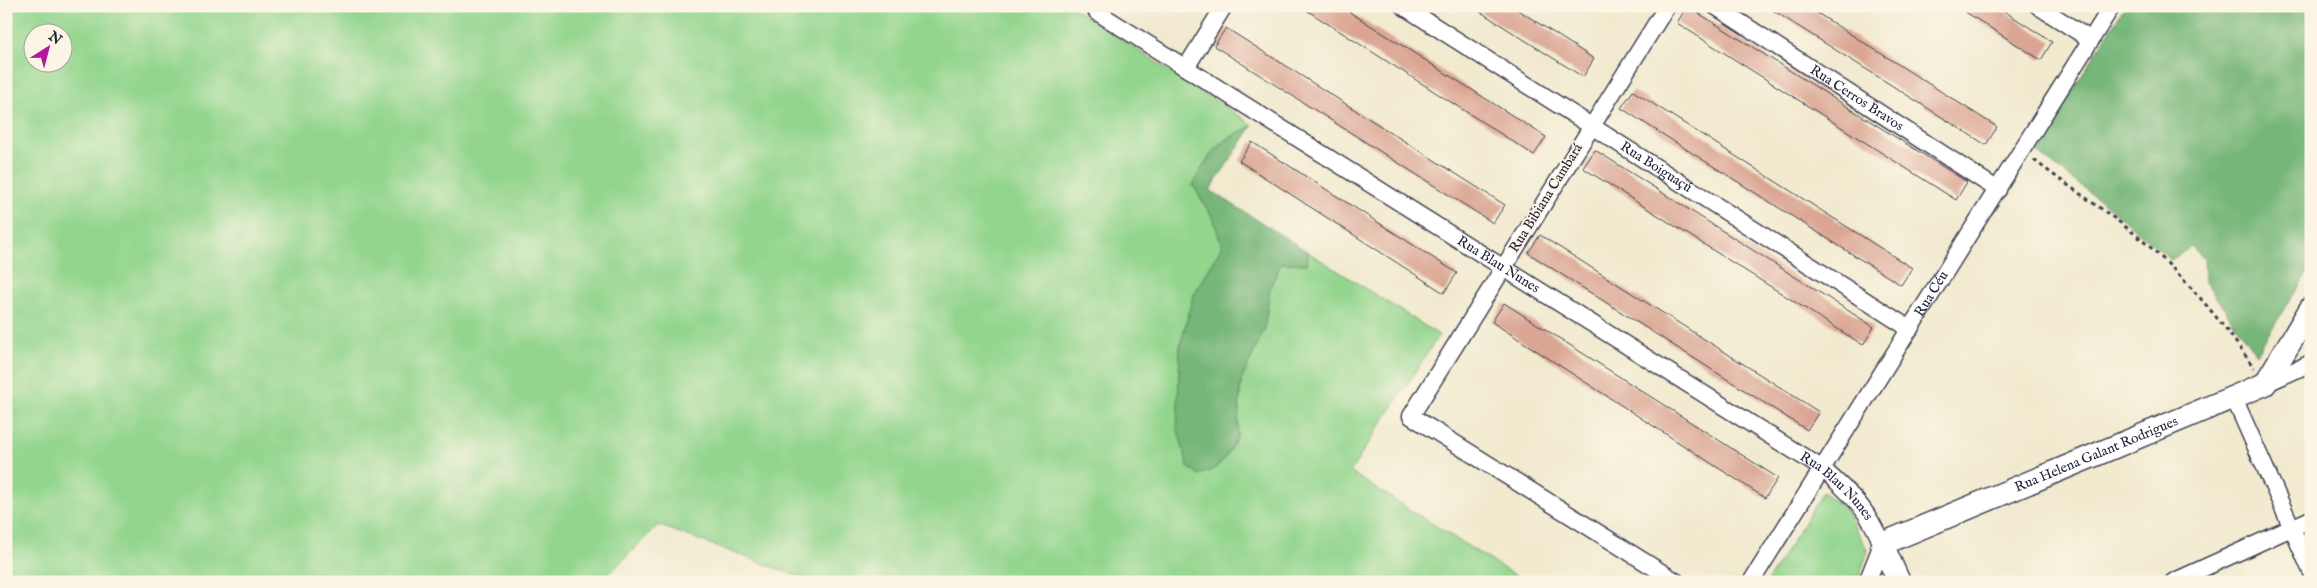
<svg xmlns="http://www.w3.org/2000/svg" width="2317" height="588" font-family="'IM FELL English',serif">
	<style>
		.green { fill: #93d58d; stroke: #5a7c64; fill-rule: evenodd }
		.forest { fill: #76b678; stroke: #4c6c5a }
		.building { fill: #daa593 }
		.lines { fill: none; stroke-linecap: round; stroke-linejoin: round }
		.street-casing { stroke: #414051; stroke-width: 19 }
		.secondary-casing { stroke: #414051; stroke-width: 25 }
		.path { stroke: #414051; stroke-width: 3; stroke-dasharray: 4 4; stroke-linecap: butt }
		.street { stroke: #fff; stroke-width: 16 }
		.secondary { stroke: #fff; stroke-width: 22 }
		.labels { text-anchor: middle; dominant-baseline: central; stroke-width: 4; stroke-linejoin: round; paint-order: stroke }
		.street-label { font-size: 14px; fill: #22223b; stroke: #fcf5e5 }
	</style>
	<rect width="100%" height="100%" fill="#fcf5e5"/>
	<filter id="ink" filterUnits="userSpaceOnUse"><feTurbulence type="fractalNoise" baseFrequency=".02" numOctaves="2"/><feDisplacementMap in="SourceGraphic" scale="10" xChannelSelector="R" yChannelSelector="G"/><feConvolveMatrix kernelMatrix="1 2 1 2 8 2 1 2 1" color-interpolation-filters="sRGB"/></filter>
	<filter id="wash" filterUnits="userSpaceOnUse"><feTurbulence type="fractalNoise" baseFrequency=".0096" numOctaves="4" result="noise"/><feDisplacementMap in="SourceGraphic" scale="20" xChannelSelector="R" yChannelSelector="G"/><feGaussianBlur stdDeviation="1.12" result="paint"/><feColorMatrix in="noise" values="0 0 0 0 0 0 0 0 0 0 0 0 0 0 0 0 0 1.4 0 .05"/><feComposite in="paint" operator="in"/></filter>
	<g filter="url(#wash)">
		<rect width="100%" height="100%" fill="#f1eacf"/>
		<g class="green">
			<path d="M 6,6 L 1070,6 L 1253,125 L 1223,141 L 1193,185 L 1214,220 L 1222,247 L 1194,294 L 1180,346 L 1223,461 L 1237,437 L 1241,381 L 1264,330 L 1270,288 L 1281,263 L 1307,264 L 1308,252 L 1439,335 L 1350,472 L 1525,582 L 814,582 L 658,525 L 601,582 L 6,582 ZM 32,32 L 62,32 L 62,62 L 32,62 Z"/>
			<polygon points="1823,492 1845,509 1868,551 1857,582 1767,582"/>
		</g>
		<g class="forest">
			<polygon points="2125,6 2311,6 2311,267 2256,354 2205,282 2204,257 2191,247 2171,260 2105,204 2035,151"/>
			<path d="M 1253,125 L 1210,190 L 1308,252 L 1307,264 L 1281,263 L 1270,288 L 1264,330 L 1241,381 L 1237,437 L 1223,461 L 1213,470 L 1199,475 L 1188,467 L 1177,427 L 1180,346 L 1194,294 L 1222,247 L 1214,220 L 1193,185 C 1210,150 1219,143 1253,125 Z"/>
		</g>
		<g id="blocks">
			<g class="building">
				<polygon points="1300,6 1340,6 1546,137 1534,155"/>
				<polygon points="1471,6 1512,6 1594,59 1583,77"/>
				<polygon points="1687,6 1967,182 1956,200 1677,23"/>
				<polygon points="1766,6 1806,6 1997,127 1986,145"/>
				<polygon points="1956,6 1996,6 2052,42 2041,60"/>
				<polygon points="1226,28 1505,205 1493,223 1214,46"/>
				<polygon points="1633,91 1912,268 1901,285 1621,108"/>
				<polygon points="1252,142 1457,273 1444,293 1239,161"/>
				<polygon points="1595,150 1874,327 1863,345 1583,168"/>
				<polygon points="1540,235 1819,412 1807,430 1528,253"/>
				<polygon points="1504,303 1778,478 1765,498 1492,322"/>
			</g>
		</g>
	</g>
	<g filter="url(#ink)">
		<use href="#blocks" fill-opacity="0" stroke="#414051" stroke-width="1"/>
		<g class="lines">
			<defs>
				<g id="street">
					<path id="s1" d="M 1094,6 L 1097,12 L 1823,469 C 1852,496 1866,506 1882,544 L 1867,582"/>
					<path id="s2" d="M 1403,6 L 1910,329"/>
					<polyline points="1667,6 1411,416 1677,582"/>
					<path id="s3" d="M 1715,6 L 1998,190"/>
					<polyline points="2038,6 2091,40"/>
					<polyline points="1187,66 1224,6"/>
					<polyline points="2265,384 2311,363"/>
					<polyline points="2234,398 2311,571"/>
					<path id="s4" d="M 1751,582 L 2112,6"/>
					<polyline points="2173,582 2311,519"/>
				</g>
				<g id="secondary">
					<path id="s5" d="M 1899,582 L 1882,544 L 2265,384 L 2311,308"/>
				</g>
			</defs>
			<use href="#street" class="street-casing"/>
			<use href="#secondary" class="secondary-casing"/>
			<path class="path" d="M 2034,160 C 2072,190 2114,215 2150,247 C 2189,282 2224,324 2254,368"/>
			<use href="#street" class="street"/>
			<use href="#secondary" class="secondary"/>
		</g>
	</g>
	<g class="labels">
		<g class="street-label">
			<text stroke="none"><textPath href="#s3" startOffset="169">Rua Cerros Bravos</textPath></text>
			<text stroke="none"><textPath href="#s2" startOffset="300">Rua Boiguaçú</textPath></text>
			<text transform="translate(1546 198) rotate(-58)">Rua Bibiana Cambará</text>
			<text stroke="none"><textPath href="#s1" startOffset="481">Rua Blau Nunes</textPath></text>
			<text stroke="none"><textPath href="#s4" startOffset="340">Rua Céu</textPath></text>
			<text stroke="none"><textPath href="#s5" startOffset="274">Rua Helena Galant Rodrigues</textPath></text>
			<text stroke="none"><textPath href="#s1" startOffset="886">Rua Blau Nunes</textPath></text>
		</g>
	</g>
	<rect width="2317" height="588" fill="none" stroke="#fcf5e5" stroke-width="25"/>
	<g transform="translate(48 48) rotate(36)"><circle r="24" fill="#fcf5e5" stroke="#a5a1a1"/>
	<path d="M0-4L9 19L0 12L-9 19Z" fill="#b5179e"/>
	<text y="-8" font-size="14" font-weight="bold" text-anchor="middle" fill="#22223b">N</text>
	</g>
</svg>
